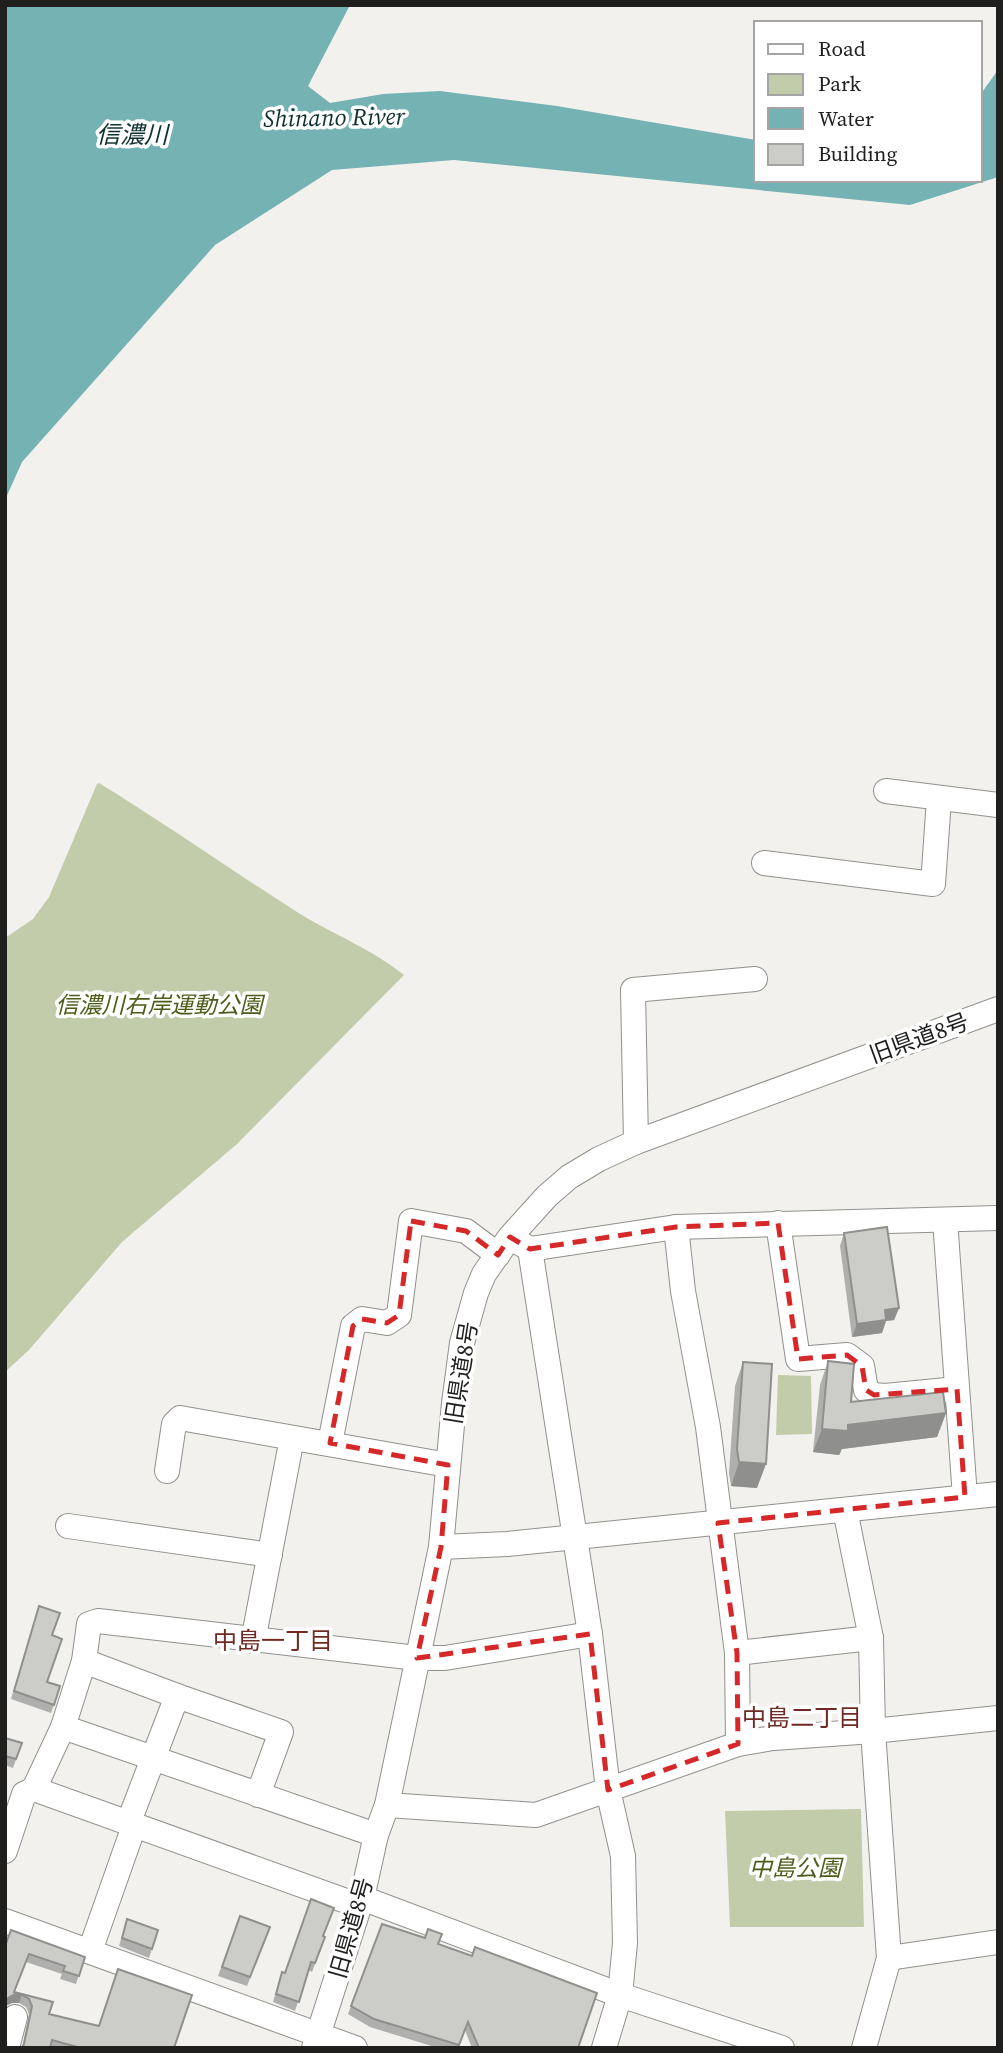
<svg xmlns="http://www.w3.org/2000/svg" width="1003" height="2053" font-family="'Source Serif 4','Noto Sans JP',serif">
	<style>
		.green { fill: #c2ccab }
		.water { fill: #75b2b4 }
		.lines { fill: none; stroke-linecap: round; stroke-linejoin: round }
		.minor-casing { stroke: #91908d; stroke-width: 26 }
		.minor { stroke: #fff; stroke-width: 24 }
		.wall { fill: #afafad }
		.shaded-wall { fill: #8f8f8d }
		.building { fill: #ccccc9; stroke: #8f8f8d; stroke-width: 2 }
		.marked { fill: none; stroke: #d62828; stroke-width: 5; stroke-dasharray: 14 9; stroke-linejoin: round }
		.labels { text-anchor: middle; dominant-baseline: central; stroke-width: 7; stroke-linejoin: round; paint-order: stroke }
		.park-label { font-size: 23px; font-style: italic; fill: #4c5c19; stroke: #fff }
		.street-label { font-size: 23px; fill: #1f1f1e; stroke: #fff }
		.water-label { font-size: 24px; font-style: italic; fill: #0f2f30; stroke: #fff }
		.neighbourhood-label { font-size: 24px; fill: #6f2a23; stroke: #fff }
	</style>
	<rect width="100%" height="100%" fill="#f2f1ee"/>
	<g class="green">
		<path d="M 99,783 C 166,824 231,870 297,912 C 332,934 372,949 404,975 L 237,1144 L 122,1242 L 29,1350 L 5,1372 L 5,938 L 33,919 L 49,897 L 97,784 Z"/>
		<polygon points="778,1375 811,1376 812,1434 776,1435"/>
		<polygon points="861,1809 864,1927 730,1927 725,1811"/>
	</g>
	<polygon class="water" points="5,5 350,5 308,86 330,103 383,94 440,91 557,106 756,140 756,180 980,180 980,95 998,70 998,177 910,205 454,160 332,170 215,245 22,462 5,500"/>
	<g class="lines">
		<defs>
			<g id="minor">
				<polyline points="886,791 998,805"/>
				<polyline points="764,863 933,884 939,799"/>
				<polyline points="636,1142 633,990 755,979"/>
				<polyline points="945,1220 965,1497"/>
				<polyline points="778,1223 798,1359 847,1355 862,1366 866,1390 874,1395 885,1396 957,1389"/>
				<polyline points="676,1227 683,1291 708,1427 737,1653 738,1744"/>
				<polyline points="516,1241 530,1249 676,1227 998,1218"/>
				<polyline points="530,1249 590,1634 608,1790 623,1856 625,1943 620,1995 604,2048"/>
				<polyline points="330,1443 353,1326 362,1319 387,1323 399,1315 411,1221 466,1231 498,1255"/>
				<polyline points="167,1471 174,1424 180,1418 448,1465"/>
				<polyline points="845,1510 871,1638 873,1731 889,1958 864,2048"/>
				<polyline points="68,1526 270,1555"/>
				<polyline points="441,1547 507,1544 998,1494"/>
				<polyline points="253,1641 292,1438"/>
				<polyline points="737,1653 871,1638"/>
				<polyline points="84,1661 177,1696 281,1732 258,1795"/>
				<polyline points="63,1727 376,1835"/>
				<polyline points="34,1789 63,1727 84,1661 89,1624 98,1621 417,1658 445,1658 590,1634"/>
				<polyline points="387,1805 536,1815 738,1744 773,1738 873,1731 998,1718"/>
				<polyline points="128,1824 177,1696"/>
				<polyline points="5,1851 24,1794 34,1789 360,1906"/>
				<polyline points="362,1898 620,1995 782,2048"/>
				<polyline points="5,1921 355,2048"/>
				<polyline points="90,1951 134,1826"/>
				<polyline points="889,1958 998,1942"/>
				<polyline points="7,2048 15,2017"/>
				<polyline points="314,2048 362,1898 376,1835 387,1805 441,1547 454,1403 462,1343 476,1293 484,1274 510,1237 547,1196 569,1177 599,1159 636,1142 998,1009"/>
			</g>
		</defs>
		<use href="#minor" class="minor-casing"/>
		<use href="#minor" class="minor"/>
	</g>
	<g class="wall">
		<polygon points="844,1233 899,1308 894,1320 886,1321 882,1333 852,1337 840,1246"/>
		<polygon points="828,1361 851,1402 946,1413 937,1437 842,1449 839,1455 813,1452 820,1385"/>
		<polygon points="743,1362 757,1488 731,1486 729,1473 735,1386"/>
		<polygon points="39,1606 52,1635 47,1682 60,1686 51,1713 11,1699"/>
		<polygon points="5,1738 22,1743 13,1768 5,1765"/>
		<polygon points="240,1916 270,1927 247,1986 218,1976"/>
		<polygon points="127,1919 152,1949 149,1958 119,1946"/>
		<polygon points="382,1924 438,1944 578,2048 472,2048 465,2030 458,2048 438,2048 370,2027 348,2014"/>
		<polygon points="323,1936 325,1937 312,1972 308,1970 295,2011 273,2002 282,1972 285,1973"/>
		<polygon points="5,1945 85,1957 76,1984 60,1979 62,1974 26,1962 14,1992 53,2002 49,2014 174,2048 22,2048 29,2014 26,2007 19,2003 12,2003 5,2006"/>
	</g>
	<g class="shaded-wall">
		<polygon points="899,1308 894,1320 886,1321 882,1333 852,1337 857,1324 885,1310"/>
		<polygon points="946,1413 937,1437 842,1449 839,1455 813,1452 822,1429"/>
		<polygon points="739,1462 766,1464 757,1488 731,1486"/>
		<polygon points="29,1954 13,1995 22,1995 19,2003 12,2003 5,2006 5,2002"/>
	</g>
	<g class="building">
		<polygon points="887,1227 899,1308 885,1310 886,1320 857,1324 844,1233"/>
		<polygon points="828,1361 854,1364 851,1402 943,1392 946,1413 848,1425 848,1431 822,1429"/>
		<polygon points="743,1362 772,1364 766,1464 739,1462 737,1449"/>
		<polygon points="39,1606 60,1613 52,1635 62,1639 47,1682 60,1686 54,1705 14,1691"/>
		<polygon points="5,1738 22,1743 16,1759 5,1756"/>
		<polygon points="311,1899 334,1908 323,1936 325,1937 315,1963 311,1962 299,2002 276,1994 282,1972 285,1973"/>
		<polygon points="240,1916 270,1927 250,1977 222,1967"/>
		<polygon points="127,1919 158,1930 152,1949 122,1938"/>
		<polygon points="382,1924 425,1938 428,1929 442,1934 438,1944 472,1956 475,1947 597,1993 578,2048 479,2048 468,2022 459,2045 374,2019 351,2006"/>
		<polygon points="11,1930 85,1957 79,1976 63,1971 65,1966 29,1954 14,1992 53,2002 49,2014 99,2026 118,1969 192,1995 174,2048 81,2048 52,2040 50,2048 22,2048 24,2044 32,2006 29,1999 22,1995 15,1994 8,1998 5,2002 5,1946"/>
	</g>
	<path class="marked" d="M 411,1221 L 466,1231 L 498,1255 L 510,1237 L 530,1249 L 676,1227 L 778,1223 L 798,1359 L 847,1355 L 862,1366 L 866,1390 L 874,1395 L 957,1389 L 965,1497 L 718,1523 L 737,1653 L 738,1744 L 608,1790 L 590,1634 L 417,1658 L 441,1547 L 448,1465 L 330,1443 L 353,1326 L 362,1319 L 387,1323 L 399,1315 Z"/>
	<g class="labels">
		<g class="park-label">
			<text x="159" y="1005">信濃川右岸運動公園</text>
			<text x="795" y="1868">中島公園</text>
		</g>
		<g class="street-label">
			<text transform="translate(919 1038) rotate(-20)">旧県道8号</text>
			<text transform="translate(461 1373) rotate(-81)">旧県道8号</text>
			<text transform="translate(351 1928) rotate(-74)">旧県道8号</text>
		</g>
		<g class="water-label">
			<text transform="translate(334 117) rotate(-1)">Shinano River</text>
			<text x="132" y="134">信濃川</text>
		</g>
		<g class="neighbourhood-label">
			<text x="273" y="1640">中島一丁目</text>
			<text x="802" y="1717">中島二丁目</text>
		</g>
	</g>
	<rect width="1003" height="2053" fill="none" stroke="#1f1f1e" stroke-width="14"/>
	<rect x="754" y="21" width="228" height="161" fill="#ffffff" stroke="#a5a5a5" stroke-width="2"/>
	<rect x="768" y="44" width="35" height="10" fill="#ffffff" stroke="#a5a5a5" stroke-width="2"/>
	<text x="818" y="56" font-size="21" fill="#1f1f1e">Road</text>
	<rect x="768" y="74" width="35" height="21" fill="#c2ccab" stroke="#a5a5a5" stroke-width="2"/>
	<text x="818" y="91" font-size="21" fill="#1f1f1e">Park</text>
	<rect x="768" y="108" width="35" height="21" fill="#75b2b4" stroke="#a5a5a5" stroke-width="2"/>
	<text x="818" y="126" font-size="21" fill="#1f1f1e">Water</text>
	<rect x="768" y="144" width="35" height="21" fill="#ccccc9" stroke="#a5a5a5" stroke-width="2"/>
	<text x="818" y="161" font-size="21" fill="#1f1f1e">Building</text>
</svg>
